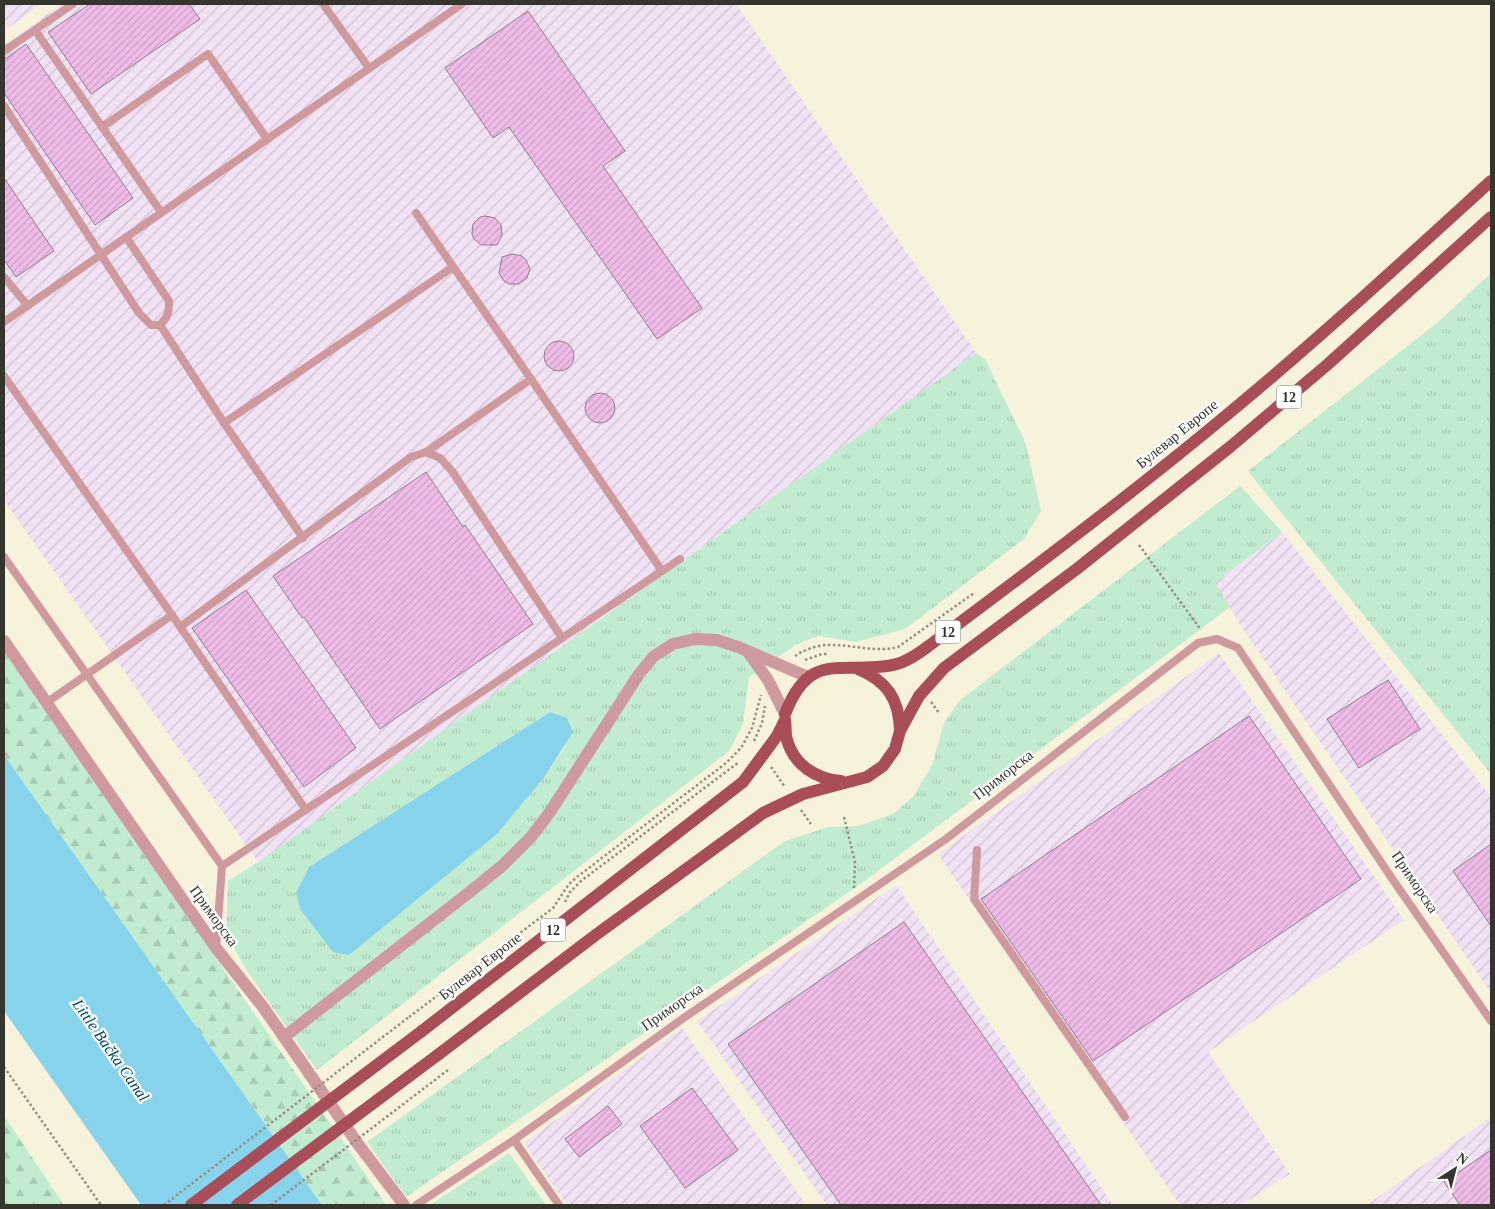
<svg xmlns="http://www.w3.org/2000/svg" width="1495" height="1209" font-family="'Times New Roman',serif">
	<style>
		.industrial { fill: url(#industrial-furrows) }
		.grass { fill: url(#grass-tufts); fill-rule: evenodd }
		.forest { fill: url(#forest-firs) }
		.water { fill: #87d3ec }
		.building { fill: url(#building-hatch); stroke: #907f8d }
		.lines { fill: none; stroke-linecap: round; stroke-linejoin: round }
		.path { stroke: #949182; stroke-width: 2.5; stroke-dasharray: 2.5 2.5; stroke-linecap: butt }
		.service { stroke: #cf9a9e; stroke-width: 8 }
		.minor { stroke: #cf9a9e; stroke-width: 12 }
		.tertiary { stroke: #cf9a9e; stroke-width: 12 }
		.primary { stroke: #a94d59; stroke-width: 12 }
		.path-bridge { stroke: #949182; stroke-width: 2.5; stroke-dasharray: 2.5 2.5; stroke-linecap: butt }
		.primary-bridge { stroke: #a94d59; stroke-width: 12 }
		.labels { text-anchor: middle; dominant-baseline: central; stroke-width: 4.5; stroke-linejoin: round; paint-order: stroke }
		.shield { fill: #fff; stroke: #72726c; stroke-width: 1 }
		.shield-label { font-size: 14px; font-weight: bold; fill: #36352d }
		.street-label { font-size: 15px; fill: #36352d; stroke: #fff }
		.water-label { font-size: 16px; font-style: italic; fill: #02485a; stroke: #fff }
	</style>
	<defs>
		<pattern id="industrial-furrows" width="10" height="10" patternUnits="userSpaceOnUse" patternTransform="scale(1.25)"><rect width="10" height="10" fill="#f1e1f4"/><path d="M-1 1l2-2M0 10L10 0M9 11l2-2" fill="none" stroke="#cfc2d2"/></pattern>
		<pattern id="grass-tufts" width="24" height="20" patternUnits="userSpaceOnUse" patternTransform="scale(1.25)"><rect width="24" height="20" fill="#c1eccf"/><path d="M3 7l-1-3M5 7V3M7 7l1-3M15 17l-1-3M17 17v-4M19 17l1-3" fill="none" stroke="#a6cbb2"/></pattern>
		<pattern id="forest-firs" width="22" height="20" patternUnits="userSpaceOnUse" patternTransform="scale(1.25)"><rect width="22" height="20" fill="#c1eccf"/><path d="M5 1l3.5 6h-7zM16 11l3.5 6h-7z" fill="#a6cbb2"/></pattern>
		<pattern id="building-hatch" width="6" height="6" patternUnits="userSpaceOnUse" patternTransform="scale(1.25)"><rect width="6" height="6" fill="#efbbe7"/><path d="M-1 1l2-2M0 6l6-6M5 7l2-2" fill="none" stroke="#cea1c6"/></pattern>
	</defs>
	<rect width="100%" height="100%" fill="#f6f2dc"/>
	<g class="industrial">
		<polygon points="4,4 41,4 4,31"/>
		<polygon points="62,4 736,4 976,353 258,862 4,500 4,45"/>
		<polygon points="1282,532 1491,797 1491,993 1239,623 1215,583"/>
		<polygon points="1219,653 1404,920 1208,1052 1290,1174 1241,1205 1180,1205 938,854"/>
		<polygon points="896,885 1113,1205 827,1205 697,1021"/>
		<polygon points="682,1028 806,1205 567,1205 524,1143"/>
		<polygon points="1491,1117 1491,1205 1367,1205"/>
	</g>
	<g class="grass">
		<polygon points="1491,273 1491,774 1248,471 1437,323"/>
		<path d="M 976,353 L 985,359 L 1026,444 L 1041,511 L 1024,539 L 905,629 L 856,642 L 819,636 L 797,644 L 749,677 L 743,724 L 729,751 L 317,1070 L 247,971 L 226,934 L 228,881 L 258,862 ZM 550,712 L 567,718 L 565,747 L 543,779 L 497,834 L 300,909 L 296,893 L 309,867 Z"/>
		<polygon points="1240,486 1282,532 1215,583 1230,607 862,883 406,1197 367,1142 785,841 828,827 858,826 893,814 913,797 932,765 944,723 959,701"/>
		<polygon points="509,1153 546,1205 430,1205"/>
	</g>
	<g class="forest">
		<polygon points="4,652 348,1149 386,1205 322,1205 4,755"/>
		<polygon points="4,1116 64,1205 4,1205"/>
	</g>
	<g class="water">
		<polygon points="550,712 567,718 573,732 543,779 497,834 349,955 333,952 300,909 296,893 309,867"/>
		<polygon points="4,755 322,1205 141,1205 4,1011"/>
	</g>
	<g class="building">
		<polygon points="90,4 189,4 200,19 91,94 48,32"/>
		<polygon points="528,11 625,151 603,166 702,308 657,339 509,127 493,138 445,68"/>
		<polygon points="26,44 133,198 95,225 4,93 4,60"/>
		<polygon points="4,178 54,251 16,277 4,260"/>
		<polygon points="485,216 495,218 501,225 502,235 497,245 481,245 474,239 472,234 473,224 480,217"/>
		<polygon points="512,254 522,256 526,260 530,269 527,278 519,284 509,284 504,281 499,273 502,257"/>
		<circle cx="559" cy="356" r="15"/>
		<circle cx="600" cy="408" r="15"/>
		<polygon points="426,472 463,527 465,525 533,624 380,729 304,617 302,618 273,576"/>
		<polygon points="246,590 356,748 304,787 192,628"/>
		<polygon points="1388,680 1420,729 1359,768 1327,719"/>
		<polygon points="1249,716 1361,879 1093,1061 981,899"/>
		<polygon points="1491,844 1491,926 1453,871"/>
		<polygon points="904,922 1101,1205 841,1205 728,1044"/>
		<polygon points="692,1088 738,1150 685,1188 640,1126"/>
		<polygon points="608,1106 622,1124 579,1157 565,1139"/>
		<polygon points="1491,1150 1491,1205 1460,1205 1444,1182"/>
	</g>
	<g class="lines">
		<g class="path">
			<polyline points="1139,545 1201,630"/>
			<path d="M 795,656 C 804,650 817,645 828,645 C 852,644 872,653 898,647 L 974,593"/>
			<polyline points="805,660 822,654 828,654"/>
			<polyline points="931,702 939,713"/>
			<polyline points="754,741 762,723 765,706"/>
			<polyline points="771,767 785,787"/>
			<polyline points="801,810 811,824"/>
			<polyline points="844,817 855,862 854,889"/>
			<polyline points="565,902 570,892 581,881 739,762"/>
			<polyline points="409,1017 553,908 569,884 577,877 726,763 741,748 752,728 761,695"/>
			<polyline points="4,1067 101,1205"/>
		</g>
		<g class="service">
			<polyline points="323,4 369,68"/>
			<polyline points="35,30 161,212"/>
			<polyline points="4,51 73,4"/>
			<path d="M 4,106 L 139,313 L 151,325 L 160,325 C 168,317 169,312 169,301 L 126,237"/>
			<polyline points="102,127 208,54 267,139"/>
			<polyline points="416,213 531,379 662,571"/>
			<polyline points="4,277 28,306"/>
			<polyline points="4,322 462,4"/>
			<polyline points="160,325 224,423 303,538"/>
			<polyline points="4,376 172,615 306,810"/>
			<polyline points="224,423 453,267"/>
			<polyline points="426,452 531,379"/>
			<polyline points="4,557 222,866 216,948"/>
			<polyline points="180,627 411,457 426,452 440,458 452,471 562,638"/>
			<polyline points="46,703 172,615"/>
			<polyline points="977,850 974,899 1125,1117"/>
			<polyline points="222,866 680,559"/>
			<polyline points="514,1140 559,1205"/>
			<polyline points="416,1205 514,1140 685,1017 946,839 1198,643 1217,639 1238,648 1393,880 1491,1021"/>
		</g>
		<polyline class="minor" points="4,641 216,948 263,1007 284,1037"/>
		<g class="tertiary">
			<polyline points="748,652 768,680 785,714"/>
			<polyline points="404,1205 358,1144 284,1037 471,891 502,866 531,837 550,812 639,674 654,656 673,644 695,639 717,640 738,647 808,677"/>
		</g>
		<g class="primary">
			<path d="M 858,669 C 887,681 899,699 900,730"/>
			<path d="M 785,714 C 810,649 841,675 893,665 C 907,662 919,653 930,645 C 1027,573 1124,500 1217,423 C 1311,346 1401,263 1491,181"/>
			<path d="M 785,720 C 786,726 785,734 787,740 C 794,765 816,779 841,781"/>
			<polyline points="422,1031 743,782 777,736 785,720"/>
			<polyline points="439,1054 597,934 763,813 803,794 867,777 883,766 895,749 900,731 919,696 944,668 1078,568 1230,447 1327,365 1491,217"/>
		</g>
		<g class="path-bridge">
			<polyline points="164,1205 409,1017"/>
			<polyline points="271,1205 448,1070"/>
		</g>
		<g class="primary-bridge">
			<polyline points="191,1205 422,1031"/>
			<polyline points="237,1205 439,1054"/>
		</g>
	</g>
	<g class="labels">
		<g class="shield">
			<rect x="1276.5" y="385.5" width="25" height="23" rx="4"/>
			<rect x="935.5" y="620.5" width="25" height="23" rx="4"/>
			<rect x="540.5" y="918.5" width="25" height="23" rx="4"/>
		</g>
		<g class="shield-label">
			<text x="1289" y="397">12</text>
			<text x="948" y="632">12</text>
			<text x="553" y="930">12</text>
		</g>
		<g class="street-label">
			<text transform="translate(1177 434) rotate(-39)">Булевар Европе</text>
			<text transform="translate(1003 775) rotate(-38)">Приморска</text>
			<text transform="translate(1415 882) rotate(56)">Приморска</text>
			<text transform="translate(214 916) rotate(54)">Приморска</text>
			<text transform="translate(480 966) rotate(-38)">Булевар Европе</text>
			<text transform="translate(672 1007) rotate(-35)">Приморска</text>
		</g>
		<g class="water-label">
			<text transform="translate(111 1050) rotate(55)">Little Bačka Canal</text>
		</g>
	</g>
	<rect width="1495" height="1209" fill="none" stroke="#36352d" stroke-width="10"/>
	<g transform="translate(1455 1169) rotate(36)" stroke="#ffffff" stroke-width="4" paint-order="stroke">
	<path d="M0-4L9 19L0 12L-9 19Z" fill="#36352d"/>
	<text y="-8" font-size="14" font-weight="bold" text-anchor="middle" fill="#36352d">N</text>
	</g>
</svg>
